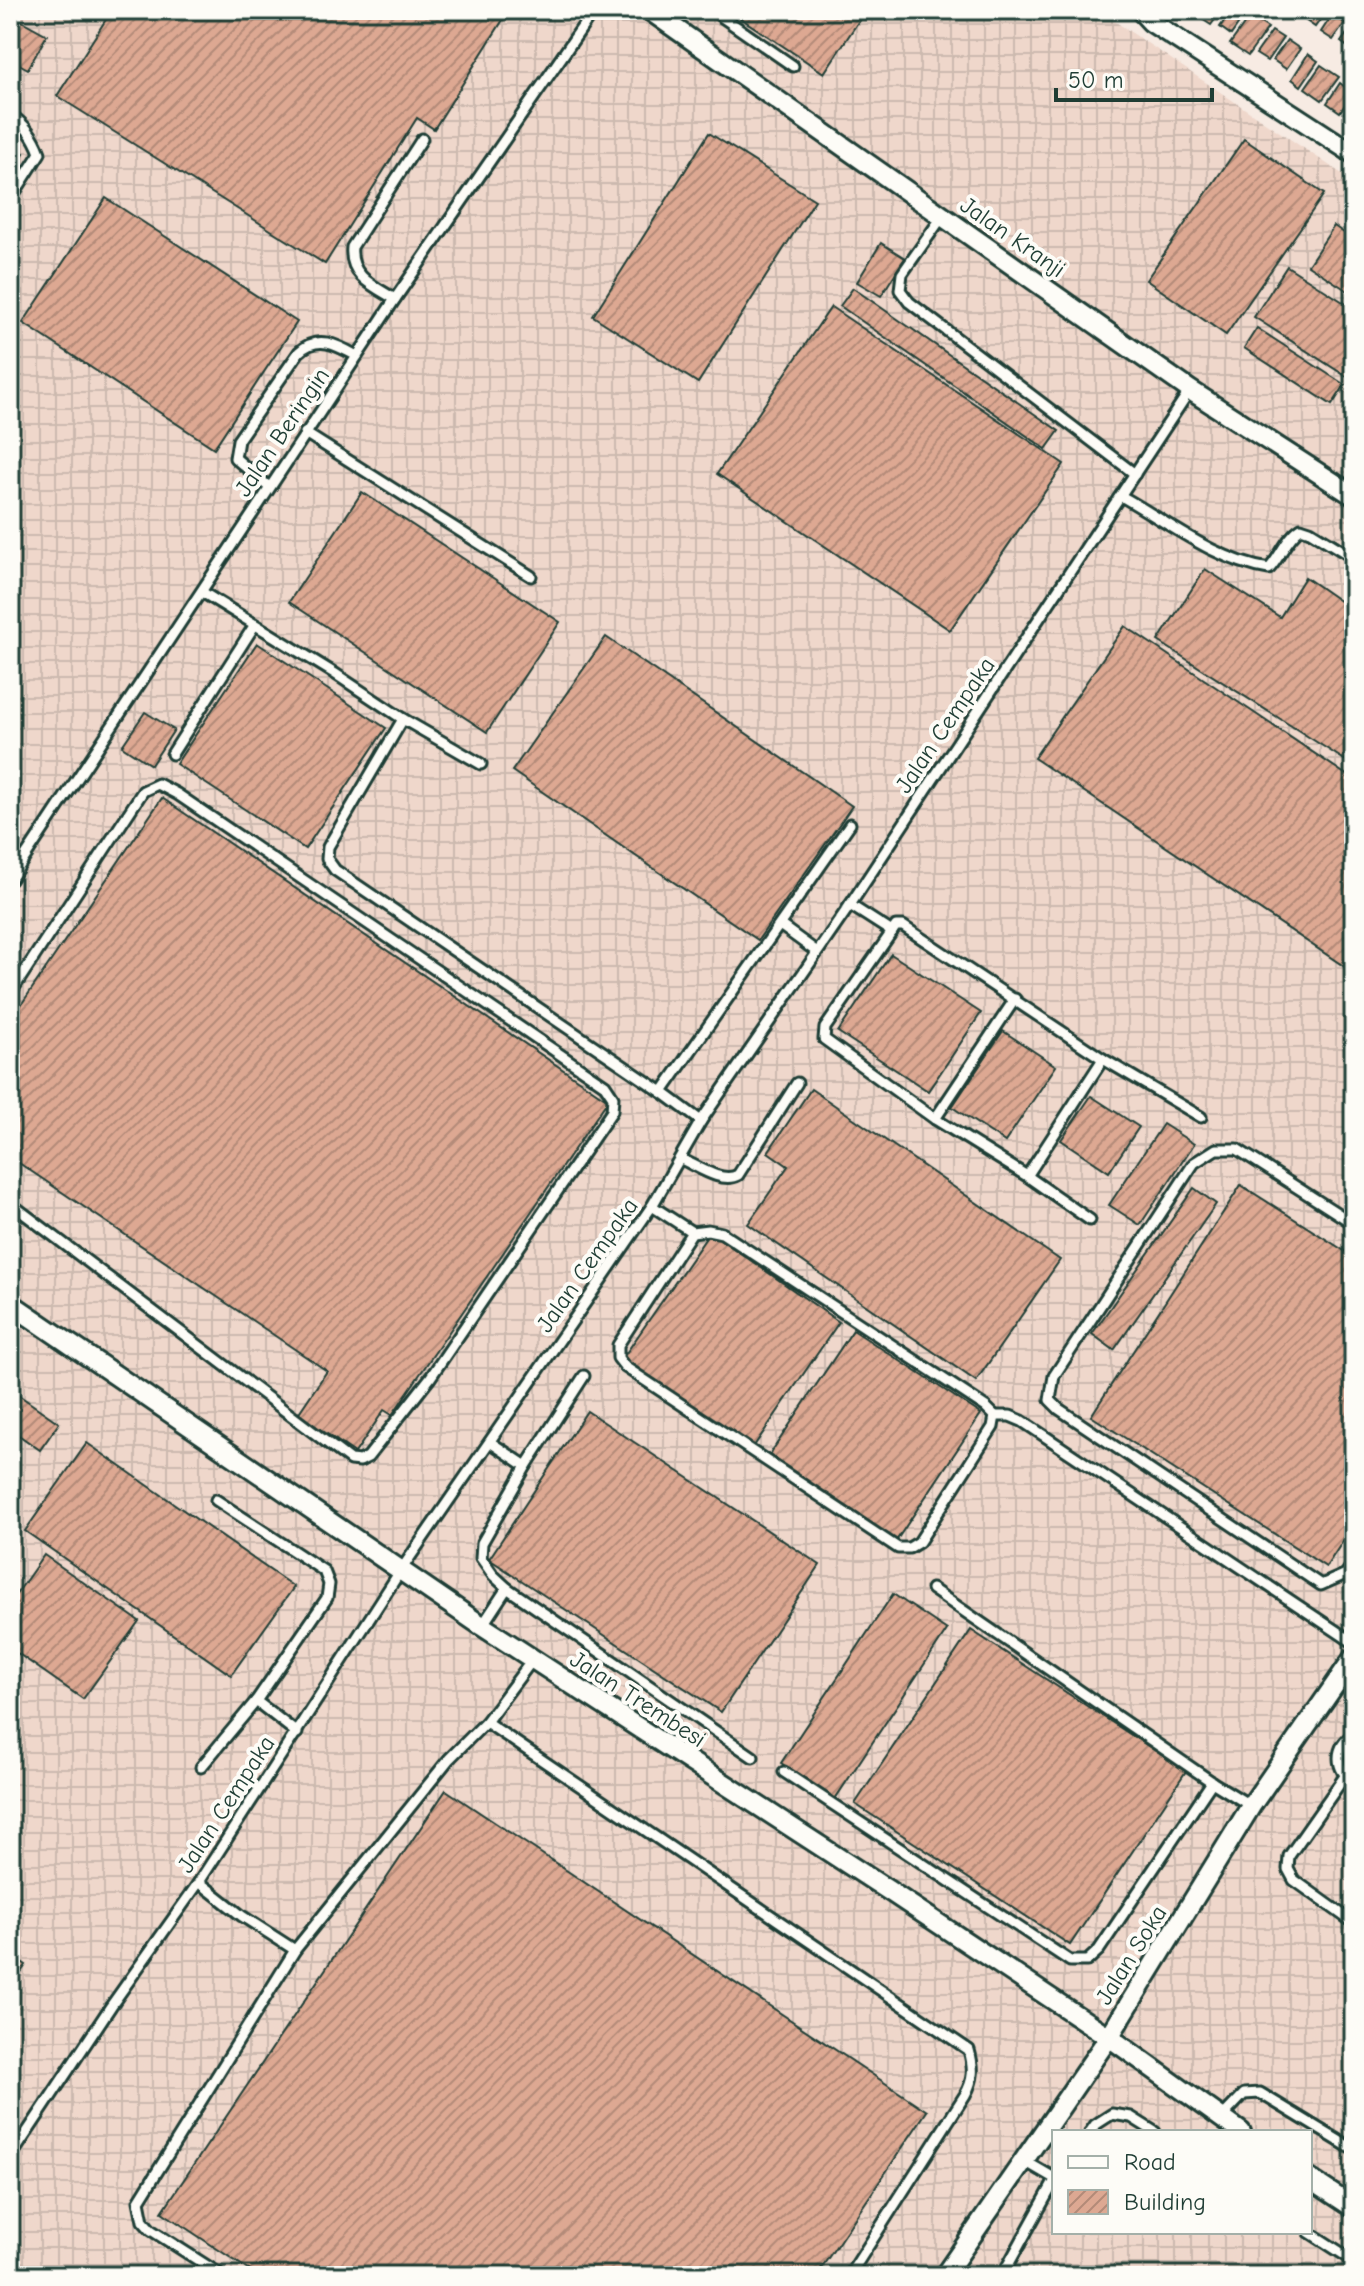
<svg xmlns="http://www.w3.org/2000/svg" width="1364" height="2286" font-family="'Comic Neue',sans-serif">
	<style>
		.industrial { fill: url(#industrial-grid); fill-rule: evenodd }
		.building { fill: url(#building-hatch); stroke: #1f3d34; stroke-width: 2 }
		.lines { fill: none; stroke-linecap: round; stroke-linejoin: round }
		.lane-casing { stroke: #1f3d34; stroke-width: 15 }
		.street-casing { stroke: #1f3d34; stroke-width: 24 }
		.lane { stroke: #fdfcf7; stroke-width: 9 }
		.street { stroke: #fdfcf7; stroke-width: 18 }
		.labels { text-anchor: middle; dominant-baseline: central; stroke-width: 8; stroke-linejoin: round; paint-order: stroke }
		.street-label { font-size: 24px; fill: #1f3d34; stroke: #fdfcf7 }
	</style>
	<defs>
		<pattern id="industrial-grid" width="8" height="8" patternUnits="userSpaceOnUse" patternTransform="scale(2)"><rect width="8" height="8" fill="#efd7cb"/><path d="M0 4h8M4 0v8" fill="none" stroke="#ccb9af"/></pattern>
		<pattern id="building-hatch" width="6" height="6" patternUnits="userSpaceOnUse" patternTransform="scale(2)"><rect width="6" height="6" fill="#dda892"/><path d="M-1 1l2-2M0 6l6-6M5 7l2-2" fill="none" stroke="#b38a78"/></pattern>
	</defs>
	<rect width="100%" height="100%" fill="#f7ebe3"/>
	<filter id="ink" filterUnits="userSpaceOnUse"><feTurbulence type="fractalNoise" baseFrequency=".0125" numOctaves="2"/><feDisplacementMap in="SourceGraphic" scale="16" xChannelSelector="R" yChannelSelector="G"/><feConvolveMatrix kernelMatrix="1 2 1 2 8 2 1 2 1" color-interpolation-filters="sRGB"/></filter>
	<g filter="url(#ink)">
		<path class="industrial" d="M 10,10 L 1098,10 L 1354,182 L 1354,2276 L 10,2276 ZM 1054,2132 L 1310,2132 L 1310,2232 L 1054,2232 Z"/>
		<g class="building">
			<polygon points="112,10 497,10 506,15 434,129 417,118 325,264 57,96"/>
			<polygon points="728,10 866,10 824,73"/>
			<polygon points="1197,10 1222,10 1211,25 1194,14"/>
			<polygon points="1232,10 1247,12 1231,35 1220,27"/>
			<polygon points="1304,10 1327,10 1315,27 1299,16"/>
			<polygon points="1332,15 1345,23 1333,40 1321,32"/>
			<polygon points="1250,16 1268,28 1248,56 1230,44"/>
			<polygon points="20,20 47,35 28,69 10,59 10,39"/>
			<polygon points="1353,25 1354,26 1353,51 1341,42"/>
			<polygon points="1272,31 1283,38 1267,61 1256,54"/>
			<polygon points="1287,40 1300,49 1286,69 1273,60"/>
			<polygon points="1308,54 1318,61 1301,86 1292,79"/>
			<polygon points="1321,65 1339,77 1322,100 1305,88"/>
			<polygon points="1340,83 1353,93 1340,112 1327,103"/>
			<polygon points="1354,98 1354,120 1344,113"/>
			<polygon points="709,133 815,200 698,383 593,316"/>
			<polygon points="1244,139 1324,194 1226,335 1146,280"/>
			<polygon points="10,143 24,153 10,174"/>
			<polygon points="106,198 297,322 214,448 23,323"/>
			<polygon points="1334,226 1354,240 1354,295 1308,265"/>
			<polygon points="881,243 905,258 881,296 857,282"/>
			<polygon points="1287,266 1354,309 1354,376 1352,380 1254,317"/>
			<polygon points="853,288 1059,431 1046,449 840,306"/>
			<polygon points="831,307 1064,464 950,630 717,474"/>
			<polygon points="1257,328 1345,385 1332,405 1244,348"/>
			<polygon points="362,492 560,622 487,732 289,602"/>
			<polygon points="1205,569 1280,617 1305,577 1354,611 1354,766 1158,641"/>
			<polygon points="1125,626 1354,780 1354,973 1034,758"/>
			<polygon points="606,637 852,806 758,940 512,771"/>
			<polygon points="257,643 386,728 305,849 176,764"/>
			<polygon points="145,712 174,730 151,765 122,746"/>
			<polygon points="162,798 608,1100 392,1415 384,1410 355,1453 298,1414 327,1371 10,1157 10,1021"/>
			<polygon points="891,954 981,1013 928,1091 838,1032"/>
			<polygon points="1003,1031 1056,1066 1005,1142 952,1107"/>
			<polygon points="811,1089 1060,1260 976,1381 748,1224 788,1166 768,1152"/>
			<polygon points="1091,1096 1139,1127 1109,1172 1061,1140"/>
			<polygon points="1163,1124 1194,1144 1140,1225 1109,1205"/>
			<polygon points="1241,1185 1354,1257 1354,1524 1326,1567 1091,1416"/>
			<polygon points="1194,1188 1216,1204 1114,1350 1092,1334"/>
			<polygon points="710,1232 839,1322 754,1446 622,1359"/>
			<polygon points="853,1330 981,1414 896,1541 768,1457"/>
			<polygon points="10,1389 59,1423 40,1450 10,1429"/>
			<polygon points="587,1411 820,1565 721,1712 489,1559"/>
			<polygon points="87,1443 294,1587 231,1675 25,1531"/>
			<polygon points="44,1555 139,1621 83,1699 10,1648 10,1603"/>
			<polygon points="893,1594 947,1630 835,1799 781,1763"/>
			<polygon points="971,1630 1186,1771 1070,1945 855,1804"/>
			<polygon points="446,1790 927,2111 816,2276 258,2276 162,2212"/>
			<polygon points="10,1954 26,1965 10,1988"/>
		</g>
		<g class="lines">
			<defs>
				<g id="lane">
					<polyline points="712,10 793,66"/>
					<path d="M 10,114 C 25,125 34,136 40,153 L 10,200"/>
					<polyline points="942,217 902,274 900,290 909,302 1135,474"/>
					<path d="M 395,299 C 373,286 349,276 352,247 L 422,139"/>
					<polyline points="305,433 531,576"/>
					<path d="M 269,487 L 235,458 L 238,440 L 299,352 C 318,334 337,345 357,356"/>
					<path d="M 1121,496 C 1168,522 1214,560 1269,569 C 1280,557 1287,537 1301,528 L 1310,531 L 1354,558"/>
					<polyline points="202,592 334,673 403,719 481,764"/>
					<polyline points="403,719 328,847 327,859 335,870 662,1092 701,1121"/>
					<polyline points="172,754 254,626"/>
					<polyline points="10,880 395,299 594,10"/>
					<polyline points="850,905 892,932"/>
					<polyline points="780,925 817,952"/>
					<polyline points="10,994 143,791 158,784 177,794 605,1085 613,1097 612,1111 430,1378 368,1457 360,1461 350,1460 10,1203"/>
					<polyline points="662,1092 850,824"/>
					<polyline points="935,1119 1015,999"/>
					<path d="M 681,1159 C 697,1166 722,1184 738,1175 L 797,1083"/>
					<polyline points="1027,1176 1103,1059"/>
					<polyline points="652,1206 692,1232 618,1345 618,1358 625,1367 898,1548 909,1548 919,1542 993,1427 995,1416 986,1407 722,1233 708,1230 692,1232"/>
					<polyline points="1090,1220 1027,1176 935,1119 824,1039 825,1028 896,926 903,926 1103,1059 1201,1117"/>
					<polyline points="1354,1224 1237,1149 1216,1149 1194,1163 1054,1376 1050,1400 1059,1409 1321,1585 1346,1574 1354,1562"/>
					<polyline points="995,1416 1010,1416 1022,1421 1354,1643"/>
					<polyline points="490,1442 526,1466"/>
					<polyline points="216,1500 324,1571 329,1584 327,1598 256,1701 297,1733"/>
					<polyline points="507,1588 753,1757"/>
					<polyline points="932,1589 1212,1782 1251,1806"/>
					<polyline points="482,1626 507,1588 493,1575 481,1558 482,1543 526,1466 584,1376"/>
					<path d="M 486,1722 L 969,2050 C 974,2068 974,2079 965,2095 L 849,2276"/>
					<path d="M 1354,1734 C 1334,1747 1334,1769 1354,1782"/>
					<polyline points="201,1767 256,1701"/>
					<polyline points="784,1772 1070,1961 1087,1961 1099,1950 1212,1782"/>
					<polyline points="1345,1776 1289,1856 1288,1869 1294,1880 1354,1923"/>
					<polyline points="199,1882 242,1916 295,1950 139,2201 143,2221 151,2230 223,2276"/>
					<polyline points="295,1950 449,1759 486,1722 533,1659"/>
					<polyline points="1221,2118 1244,2094 1260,2093 1354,2150"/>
					<polyline points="1090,2132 1095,2125 1112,2114 1131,2117 1155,2132"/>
					<polyline points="10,2158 111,2006 199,1882 401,1570 652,1206 701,1121 850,905 1190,390"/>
					<polyline points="1023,2160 1054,2178"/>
					<polyline points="1309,2232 1354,2261"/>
					<polyline points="1002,2276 1054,2182"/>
				</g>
				<g id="street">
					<polyline points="649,10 1190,390 1354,496"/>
					<polyline points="1140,10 1151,22 1354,154"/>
					<polyline points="10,1303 482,1626 891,1892 1109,2037 1241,2132"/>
					<polyline points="1310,2179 1354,2208"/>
					<polyline points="944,2276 1109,2037 1251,1806 1354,1657"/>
				</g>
			</defs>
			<use href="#lane" class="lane-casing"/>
			<use href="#street" class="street-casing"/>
			<use href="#lane" class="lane"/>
			<use href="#street" class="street"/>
		</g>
	</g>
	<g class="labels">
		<g class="street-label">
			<text transform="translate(1013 237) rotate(35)">Jalan Kranji</text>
			<text transform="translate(282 432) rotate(-56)">Jalan Beringin</text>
			<text transform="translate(945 725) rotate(-56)">Jalan Cempaka</text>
			<text transform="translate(587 1265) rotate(-55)">Jalan Cempaka</text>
			<text transform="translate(638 1699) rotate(33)">Jalan Trembesi</text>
			<text transform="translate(226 1804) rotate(-57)">Jalan Cempaka</text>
			<text transform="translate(1131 1955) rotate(-58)">Jalan Soka</text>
		</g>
	</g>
	<rect width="1364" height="2286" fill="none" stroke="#fdfcf7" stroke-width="40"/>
	<rect x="20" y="20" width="1324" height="2246" fill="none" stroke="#1f3d34" stroke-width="3" filter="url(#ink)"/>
	<rect x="1052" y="2130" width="260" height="104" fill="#fdfcf7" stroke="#a4b0a9" stroke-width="2"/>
	<rect x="1068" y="2156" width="40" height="12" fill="#fdfcf7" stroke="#a4b0a9" stroke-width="2"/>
	<text x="1124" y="2170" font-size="24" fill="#1f3d34">Road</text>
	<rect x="1068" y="2190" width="40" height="24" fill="url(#building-hatch)" stroke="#a4b0a9" stroke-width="2"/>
	<text x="1124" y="2210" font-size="24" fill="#1f3d34">Building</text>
	<path d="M1056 88v12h156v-12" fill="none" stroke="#1f3d34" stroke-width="4"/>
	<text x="1068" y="88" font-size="24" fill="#1f3d34" stroke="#fdfcf7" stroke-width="6" paint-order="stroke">50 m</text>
</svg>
